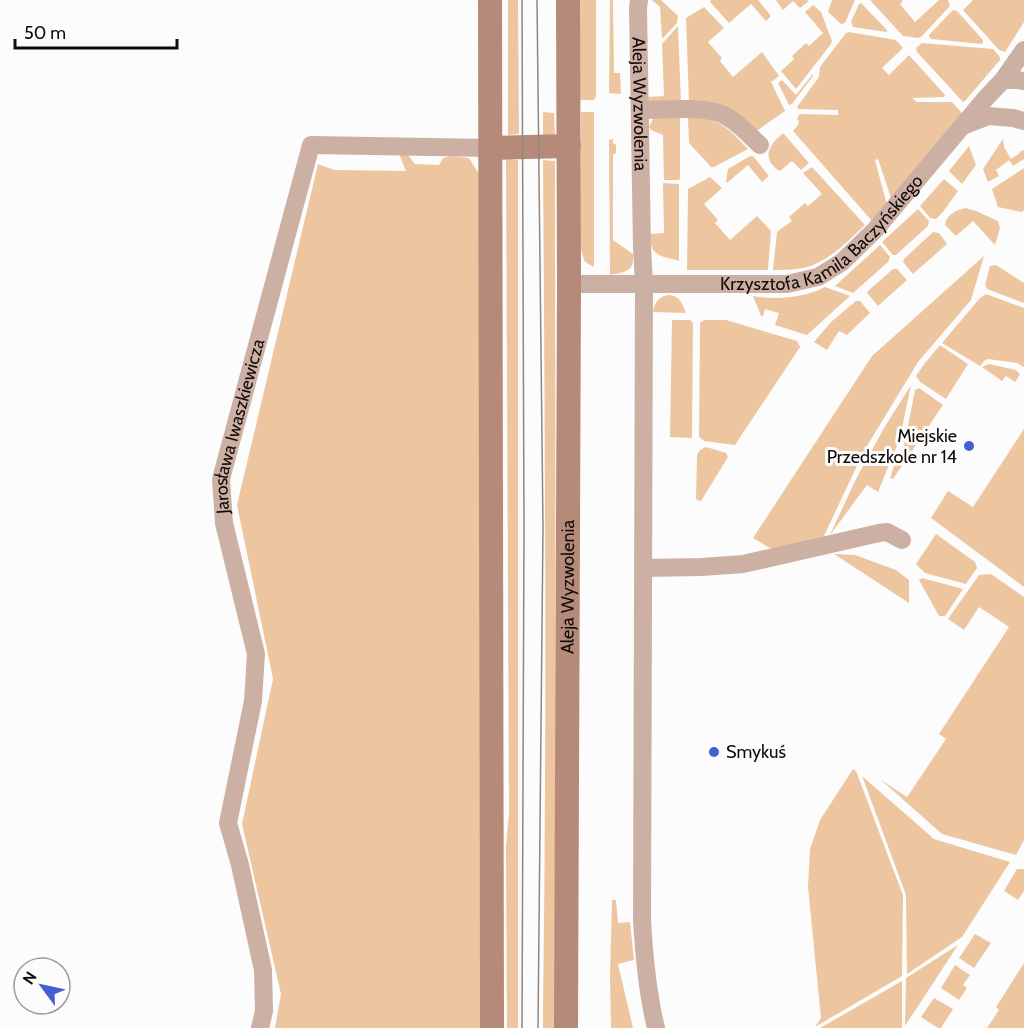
<svg xmlns="http://www.w3.org/2000/svg" width="1024" height="1028" viewBox="0 0 1024 1028" font-family="Cabin,sans-serif">
  <style>
    .green { fill: #edc6a0 }
    .lines { fill: none; stroke-linecap: round; stroke-linejoin: round }
    .minor { stroke: #cdb0a4; stroke-width: 18 }
    .secondary { stroke: #b58a79; stroke-width: 24 }
    .tram { stroke: #8b8786; stroke-width: 1.5 }
    .poi-dot { fill: #455fd3; stroke: #fcfcfc; stroke-width: 2 }
    .labels { text-anchor: middle; stroke-width: 6; stroke-linejoin: round; paint-order: stroke }
    .street-label { font-size: 18px; fill: #130a09; stroke: #fcfcfc }
    .poi-label { font-size: 18px; fill: #130a09; stroke: #fcfcfc; text-anchor: end }
  </style>
  <rect width="100%" height="100%" fill="#fcfcfc"/>
  <path class="green" d="M508,0H518L519,134L508,135Z
    M580,0H596V96L594,100H581L580,98Z
    M610,0H613L614,73H620L621,94L609,93Z
    M652,0H661L678,16L677,23L663,38H662L660,7Z
    M711,0H758L771,16L766,21L751,4L729,23L710,2Z
    M776,0H806L809,1L800,8L793,1L783,10Z
    M832,0H855L845,23L841,24L828,12Z
    M870,0H901L903,1L900,4L915,22L939,0H948L950,6L921,37L918,38L903,36Z
    M973,0H1024V22L1005,52L999,50L963,10Z
    M861,3L887,30V32L853,27L851,22L859,4Z
    M813,5L821,12L832,41L831,44L796,89L781,71L794,59L792,56L806,43L809,46L823,33L805,12Z
    M704,7L724,28L708,42L722,58L720,61L733,77L762,52L779,76L771,82L785,111L755,132L689,103L686,18Z
    M953,10L957,11L983,40V42L982,44L931,39L929,37V35Z
    M677,27H678L681,103L648,102V97L664,96L662,44Z
    M849,32L896,40L903,48L882,68L889,75L909,55L945,95L944,97L912,98L917,102H952L961,112L962,118L891,198L878,159L875,160L887,205L872,221L793,131L798,125L799,121L797,120L798,116L801,114L838,115V110L798,109L797,107L819,77L820,67L846,33Z
    M922,43L993,49L1000,57V60L965,101L963,102L917,52L916,48Z
    M813,74V76L792,104L789,105L778,83L782,80L796,95Z
    M543,112L554,113L555,134L552,136H543Z
    M581,112H594V267L585,262L580,247Z
    M654,117H680V178L679,180H664L663,135L651,130L649,127Z
    M688,117C720,118 727,127 748,149L714,167H711L689,143Z
    M782,134H784L809,163L801,170L792,161L780,171C762,160 767,147 782,134Z
    M613,139V143L616,145V153L613,155V240L633,254C635,272 624,272 610,275L609,140Z
    M1003,139L1004,147L1011,159L1020,153L1019,152L1024,150V159L1013,166L1009,160L996,170L999,176L988,182L983,169Z
    M969,146L976,165L962,184L949,171Z
    M399,154L408,155L415,164L439,165L443,158L451,156L469,158L479,174L480,1028H275L281,994L242,824L273,679L237,505L318,164L334,170L406,171Z
    M750,156H753L769,176L762,182L748,165L727,183L726,181L728,169Z
    M506,159L518,160V1028H507L506,847L509,813Z
    M543,160L555,161L556,1028H543V1010C547,727 545,444 543,160Z
    M812,167L865,225C848,241 829,261 807,267C796,270 784,270 773,270L777,233L778,231L792,221L789,217L805,203L808,206L822,194L803,173Z
    M1024,168V210L1022,212L998,207L992,189Z
    M710,177L722,188L704,204L718,220L715,223L730,240L757,216L771,231L768,270H687L688,192V189Z
    M944,179L958,191L943,212L936,219L930,218L920,206Z
    M663,183L679,184V261C662,256 648,256 651,234L664,233Z
    M966,208L976,211L998,221L1000,228L995,245L973,221L956,236L945,225C946,215 956,210 966,208Z
    M918,209L929,221L928,226L896,255H893L882,242Z
    M933,232L939,233L947,244L913,274L903,262L904,259Z
    M880,245L890,257L888,262L853,293L835,286Z
    M984,256L971,300L918,362L864,451L823,538L773,550L753,538L872,356Z
    M996,265L1024,283V303L987,289L985,285L990,266Z
    M893,269H897L907,280L878,306L868,294L867,292Z
    M825,287L850,296L807,335L775,325L779,313L765,309L763,316H761L753,296C776,300 804,298 825,287Z
    M986,294L1024,308V367L1017,363L988,359L984,361L980,366L942,343L980,298Z
    M669,295C680,296 682,303 686,313L653,312C654,303 659,296 669,295Z
    M856,301H860L870,313L847,335L839,331L827,350L814,342L831,322Z
    M672,320H690L693,323L692,438L670,437Z
    M704,320H726L797,341L800,347L735,445L704,441L699,437L700,323Z
    M940,345L968,364L946,399L920,382L916,376L925,363Z
    M989,364L1016,370L1020,374L1015,382L1006,376L1002,381L982,367Z
    M911,385L900,438L878,492L867,485L830,535L855,481L884,428Z
    M919,388L943,405L893,479L890,478L895,463L903,451L915,390Z
    M1024,429V587L931,518L948,491L973,507Z
    M706,447L726,453L728,457L701,501L697,500L696,498L697,455L700,450Z
    M936,534L975,562L977,568L966,584L925,573L916,564Z
    M834,554L855,555L896,570L909,580V603Z
    M991,574L1024,597V840L1016,855L942,834L881,780L907,797L946,739L939,734L1009,627L979,607L964,630L948,619L979,575Z
    M922,578L963,589L945,616H939L919,580Z
    M853,769L856,771L903,895L902,976L815,1027L821,1018L808,887L810,849L820,820Z
    M862,776L934,839L1010,862L962,937L907,974L906,895Z
    M1017,869H1024V891L1018,900L1004,891Z
    M612,900H616L618,923L630,922L634,960L618,964L633,1028H611L610,976Z
    M975,934L991,943L974,968L959,958Z
    M958,945L905,1026L906,978Z
    M1024,963V1028H987L999,1010L996,1007Z
    M955,965L970,975L963,985L967,988L959,1000L941,988Z
    M902,981V1028H820Z
    M934,998L953,1009L941,1028H938L921,1017Z"/>
  <g class="lines">
    <g class="minor">
      <path id="s1" d="M639,0L638,8L642,248L644,284L642,919C644,957 647,991 656,1028"/>
      <path d="M1003,80L1024,50"/>
      <path d="M640,110C664,110 696,106 719,113C735,119 748,134 760,145"/>
      <path d="M965,125L988,116L1013,118L1024,121"/>
      <path id="s2" d="M569,284H787L818,277L842,262L875,230L985,99L1003,80H1018L1024,81"/>
      <path d="M643,568L702,567L743,564L879,533L887,532L902,540"/>
      <path id="s3" d="M260,1028L264,1011L263,970L240,865L228,823L253,701L256,654L224,523L221,479L311,145L491,148"/>
    </g>
    <g class="secondary">
      <path d="M490,0L492,1028"/>
      <path d="M491,148L569,146"/>
      <path id="s4" d="M566,1028L569,284L568,0"/>
    </g>
    <path class="tram" d="M522,0L524,529L522,1028
      M537,0L543,527L538,1028"/>
  </g>
  <g class="poi-dot">
    <circle cx="969" cy="446" r="6"/>
    <circle cx="714" cy="752" r="6"/>
  </g>
  <g class="labels">
    <g class="street-label">
      <text dy="6" stroke="none"><textPath href="#s1" startOffset="104">Aleja Wyzwolenia</textPath></text>
      <text dy="6" stroke="none"><textPath href="#s2" startOffset="272">Krzysztofa Kamila Baczyńskiego</textPath></text>
      <text dy="6" stroke="none"><textPath href="#s3" startOffset="615">Jarosława Iwaszkiewicza</textPath></text>
      <text dy="6" stroke="none"><textPath href="#s4" startOffset="441">Aleja Wyzwolenia</textPath></text>
    </g>
    <g class="poi-label">
      <text x="957" y="442">Miejskie<tspan x="957" dy="21">Przedszkole nr 14</tspan></text>
      <text x="726" y="758" text-anchor="start">Smykuś</text>
    </g>
  </g>
  <g transform="translate(42 986) rotate(303)"><circle r="28" fill="#fcfcfc" stroke="#9f9b9b" stroke-width="1.5"/>
  <path d="M0-4.5L10 22L0 15L-10 22Z" fill="#455fd3"/>
  <text y="-9" font-size="16" font-weight="bold" text-anchor="middle" fill="#130a09">N</text>
  </g>
  <path d="M15 39v9h162v-9" fill="none" stroke="#130a09" stroke-width="3"/>
  <text x="24" y="39" font-size="18" fill="#130a09" stroke="#fcfcfc" stroke-width="4.5" paint-order="stroke">50 m</text>
</svg>
